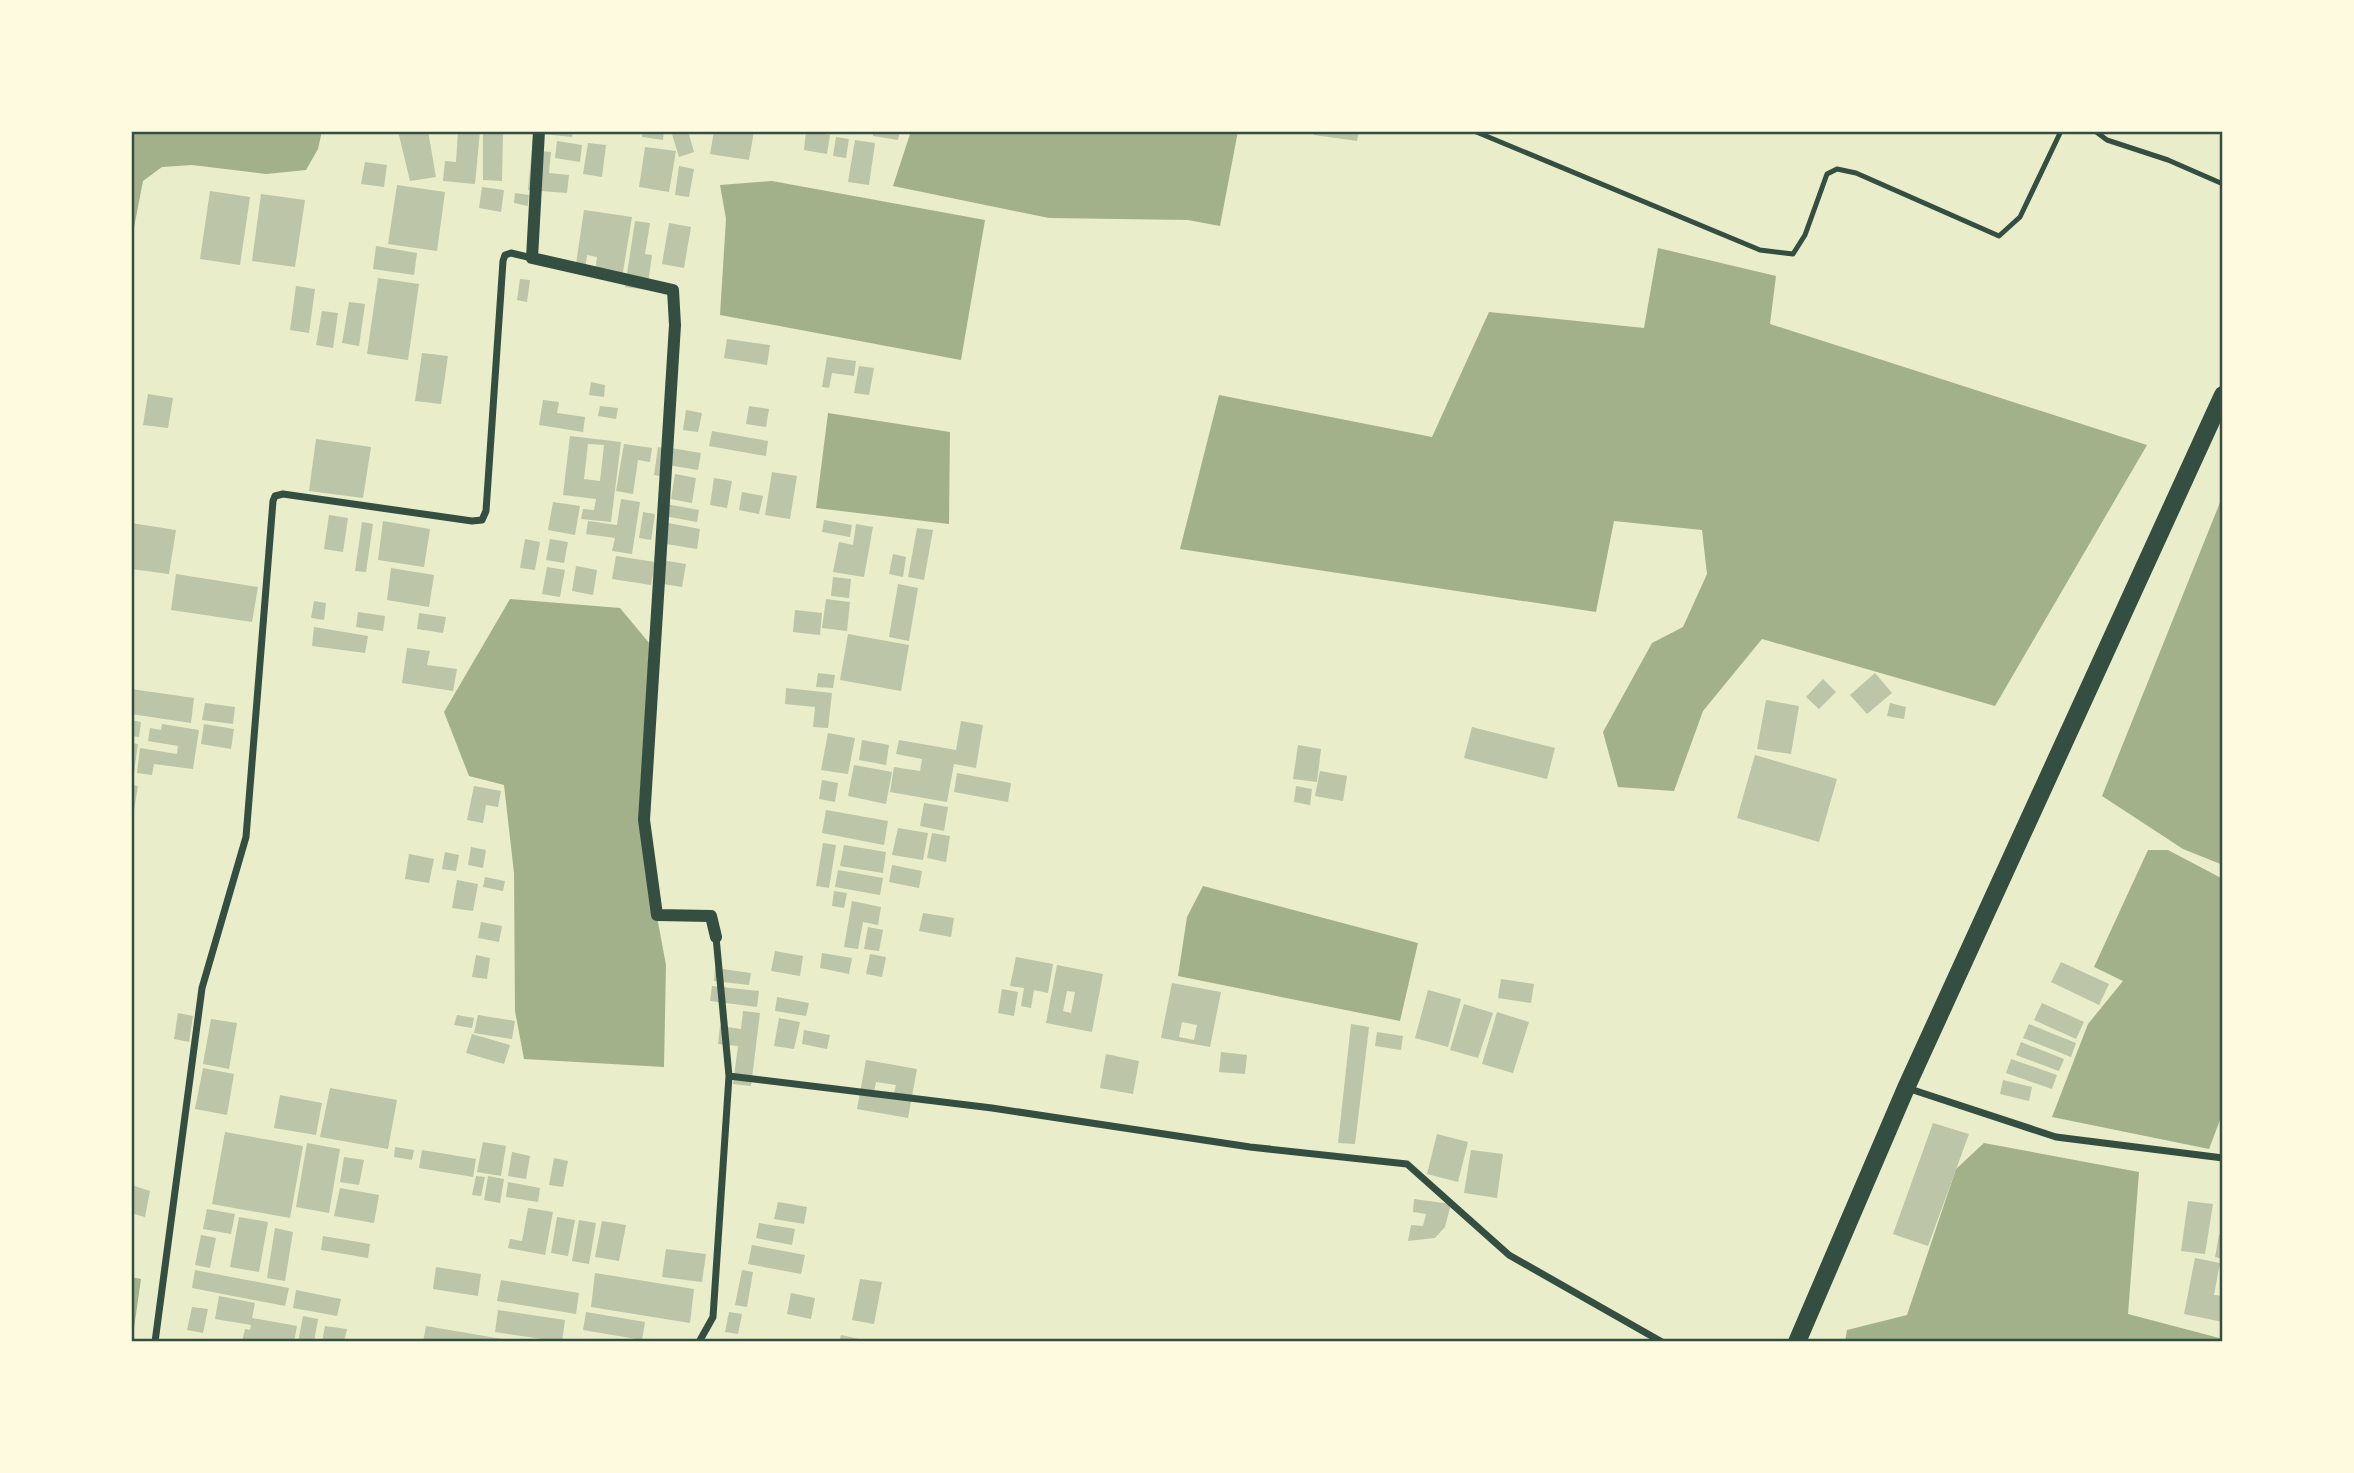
<svg xmlns="http://www.w3.org/2000/svg" width="2354" height="1473" viewBox="0 0 2354 1473" font-family="'DejaVu Sans',sans-serif">
  <style>
    .water { fill: #a3b18a }
    .building { fill: #bcc5a7; fill-rule: evenodd }
    .lines { fill: none; stroke-linecap: round; stroke-linejoin: round }
    .service { stroke: #344e41; stroke-width: 5 }
    .minor { stroke: #344e41; stroke-width: 7 }
    .tertiary { stroke: #344e41; stroke-width: 12 }
    .primary { stroke: #344e41; stroke-width: 18 }
    .neatline { fill: none; stroke: #344e41; stroke-width: 2.5 }
  </style>
  <rect width="100%" height="100%" fill="#e9edc9"/>
  <path class="water" d="M131,131H322L318,149L306,170L266,174L192,165L162,167L143,181L131,243Z
    M911,131H1238L1220,226L1188,220L1049,218L893,186Z
    M772,181L985,220L961,360L720,315L726,219L720,185Z
    M1658,248L1776,276L1770,324L2147,445L1995,706L1762,639L1703,711L1674,791L1618,787L1603,732L1652,643L1683,627L1707,574L1702,530L1614,521L1596,612L1180,549L1219,395L1432,437L1489,312L1644,328Z
    M828,413L950,432L949,524L816,508Z
    M2223,495V865L2183,849L2102,796Z
    M510,599L620,608L660,656L643,841L666,965L664,1067L524,1059L515,1011L514,873L504,785L469,776L444,712Z
    M2148,850H2168L2223,879V1112L2209,1149L2052,1117L2088,1024L2123,981L2094,967Z
    M1203,886L1418,943L1400,1021L1178,976L1187,917Z
    M1984,1143L2139,1172L2128,1314L2223,1339V1342H1845L1847,1330L1907,1315L1956,1169Z
    M131,1277L141,1279L132,1342H131Z"/>
  <path class="building" d="M398,131H428L436,177L410,181Z
    M458,131H480L475,184L443,181L445,161L456,162Z
    M483,131H503L502,181L483,180Z
    M532,131H573L572,137L532,133Z
    M643,131H664L663,140L642,137Z
    M671,131H688L694,152L679,157Z
    M714,131H754L749,160L710,154Z
    M806,131L830,135L827,154L804,150Z
    M873,131H900L898,140L873,136Z
    M1314,131H1359L1357,141L1314,135Z
    M836,137L849,139L846,158L833,156Z
    M533,138L541,151L551,152L549,173L569,175L567,193L528,190Z
    M855,140L875,143L869,185L848,182Z
    M557,141L582,145L580,162L555,158Z
    M588,143L606,145L602,177L583,174Z
    M645,147L676,151L669,192L639,187Z
    M365,162L387,165L384,187L361,184Z
    M679,166L694,169L689,197L675,195Z
    M397,185L445,192L437,251L388,244Z
    M482,187L504,190L501,212L479,208Z
    M210,191L250,197L240,265L200,259Z
    M515,193L529,195L528,206L514,203Z
    M261,194L305,200L295,267L252,261Z
    M584,210L632,217L622,278L575,271ZM587,255L597,257L595,271L585,269Z
    M635,221L650,223L645,254L652,255L647,290L625,287Z
    M669,223L691,227L684,268L662,264Z
    M376,246L417,253L414,275L373,269Z
    M378,278L419,284L408,360L367,354Z
    M520,279L530,280L527,302L517,300Z
    M296,286L315,289L309,333L290,330Z
    M349,302L365,304L359,346L342,343Z
    M322,311L338,313L333,348L316,345Z
    M727,339L770,345L767,365L724,358Z
    M422,353L448,356L441,404L415,401Z
    M827,357L856,361L854,376L832,373L829,388L822,387Z
    M859,366L874,368L869,395L854,393Z
    M591,382L605,385L604,397L589,395Z
    M148,394L173,398L168,428L143,425Z
    M543,400L559,402L557,413L585,417L583,432L539,425Z
    M600,406L618,408L616,419L598,416Z
    M749,406L769,409L766,427L746,424Z
    M686,410L702,413L698,432L683,430Z
    M712,431L768,441L766,456L709,446Z
    M570,436L621,442L611,522L581,519L583,509L594,510L596,499L563,495ZM588,444L604,445L600,481L584,479Z
    M316,439L371,447L363,498L309,491Z
    M624,444L652,448L650,462L638,460L633,494L616,491Z
    M658,447L668,449L664,477L654,475Z
    M671,448L701,453L698,470L668,465Z
    M772,472L797,476L790,519L765,515Z
    M675,474L696,478L692,503L671,499Z
    M714,478L732,481L727,508L710,505Z
    M742,492L763,496L759,514L739,510Z
    M621,499L640,502L632,554L612,551L615,538L586,534L588,521L617,525Z
    M553,502L580,506L575,535L548,530Z
    M666,504L699,510L697,522L664,516Z
    M643,512L655,514L651,540L639,538Z
    M329,515L348,518L343,552L324,549Z
    M824,520L852,525L850,537L822,532Z
    M383,521L430,529L424,567L378,560Z
    M362,522L373,524L366,572L355,571Z
    M663,522L700,529L697,549L660,543Z
    M131,523L176,530L169,574L131,569Z
    M856,524L873,527L864,577L833,572L839,542L853,545Z
    M917,528L933,530L924,580L908,577Z
    M525,539L540,542L535,570L520,568Z
    M550,539L568,542L564,563L546,560Z
    M893,554L906,557L903,577L889,574Z
    M616,556L655,562L651,585L612,579Z
    M661,560L686,564L682,587L657,583Z
    M576,566L597,570L593,595L572,591Z
    M547,567L565,570L560,597L542,594Z
    M391,568L434,575L429,607L387,600Z
    M176,574L258,587L252,622L171,610Z
    M833,577L851,579L849,598L831,596Z
    M898,584L918,588L909,641L889,637Z
    M826,599L850,602L847,631L822,628Z
    M314,601L326,603L324,620L311,618Z
    M795,610L822,613L820,635L793,632Z
    M358,612L385,616L383,631L356,627Z
    M419,613L446,617L443,633L417,629Z
    M314,627L368,636L365,653L312,646Z
    M848,634L909,645L901,691L840,680Z
    M407,648L430,651L427,665L457,669L453,691L402,683Z
    M818,673L835,675L833,688L816,687Z
    M1875,673L1892,693L1867,714L1850,695Z
    M1823,679L1836,692L1819,709L1806,697Z
    M786,688L832,693L828,728L813,727L815,707L785,704Z
    M131,689L194,698L191,723L131,714Z
    M1766,700L1799,706L1791,754L1757,749Z
    M205,703L235,707L233,724L202,720Z
    M1890,703L1906,707L1904,719L1887,716Z
    M131,720L141,722L139,737L131,736Z
    M961,721L983,725L976,768L954,764L947,802L890,792L894,767L920,771L922,759L896,754L899,740L956,750Z
    M162,724L199,730L193,769L154,764L152,775L137,773L140,748L177,754L178,746L148,741L150,728L161,730Z
    M204,724L234,729L231,749L201,744Z
    M1472,727L1555,748L1547,779L1464,758Z
    M828,733L855,738L848,774L821,770Z
    M862,740L889,745L886,765L859,760Z
    M131,743L138,744L133,780H131Z
    M1298,745L1321,749L1317,782L1293,779Z
    M1755,755L1837,779L1819,842L1737,818Z
    M854,765L892,772L886,804L848,796Z
    M1320,771L1347,776L1343,801L1315,796Z
    M957,773L1011,783L1008,802L954,792Z
    M822,780L838,783L835,802L819,799Z
    M131,785L138,786L134,810H131Z
    M474,786L501,791L498,807L486,805L483,823L467,820Z
    M1296,786L1312,789L1310,805L1294,802Z
    M924,803L948,807L944,831L920,826Z
    M826,810L888,821L884,845L822,833Z
    M898,828L928,833L923,860L892,855Z
    M932,833L950,836L946,862L927,858Z
    M823,843L836,845L829,888L816,886Z
    M844,845L886,852L883,873L840,866Z
    M471,847L486,850L483,868L468,865Z
    M445,852L459,855L456,871L442,869Z
    M409,854L434,859L429,883L405,879Z
    M892,865L922,871L919,888L889,882Z
    M838,870L883,878L880,895L835,887Z
    M485,877L505,881L503,891L483,887Z
    M457,880L478,884L473,911L452,908Z
    M834,891L847,893L844,908L832,906Z
    M852,901L881,907L878,925L863,922L858,949L844,947Z
    M923,913L954,918L951,937L919,931Z
    M481,922L502,926L499,942L478,938Z
    M868,927L883,930L879,951L864,949Z
    M775,951L803,956L800,976L771,971Z
    M822,953L852,958L849,974L820,968Z
    M870,954L886,957L882,977L866,974Z
    M476,955L490,958L487,979L472,977Z
    M1016,957L1053,964L1048,993L1034,990L1031,1008L1021,1006L1024,988L1010,986Z
    M2061,962L2109,984L2099,1005L2051,982Z
    M1057,965L1103,974L1092,1032L1046,1023ZM1067,991L1075,992L1071,1013L1063,1011Z
    M715,968L751,973L749,985L714,981Z
    M1501,979L1534,984L1531,1003L1498,998Z
    M1172,983L1221,992L1210,1047L1161,1038ZM1182,1022L1197,1025L1194,1040L1179,1037Z
    M712,986L759,991L757,1007L710,1001Z
    M1002,989L1018,992L1014,1016L998,1013Z
    M1428,990L1461,999L1448,1047L1415,1038Z
    M777,997L809,1003L806,1016L775,1011Z
    M2042,1003L2084,1022L2076,1039L2034,1020Z
    M1464,1004L1493,1013L1478,1058L1450,1050Z
    M743,1011L760,1013L751,1086L733,1084L738,1046L718,1044L720,1026L741,1029Z
    M1497,1012L1529,1022L1513,1073L1482,1064Z
    M178,1013L193,1016L189,1042L174,1039Z
    M457,1015L474,1018L472,1028L454,1025Z
    M478,1015L515,1021L512,1039L474,1033Z
    M779,1018L800,1022L794,1049L774,1046Z
    M211,1019L237,1023L229,1069L203,1064Z
    M1351,1024L1369,1027L1355,1144L1338,1143Z
    M2029,1024L2076,1043L2071,1057L2023,1038Z
    M804,1030L830,1035L827,1049L802,1044Z
    M1377,1032L1403,1036L1401,1050L1375,1046Z
    M472,1034L510,1045L504,1064L466,1053Z
    M2021,1042L2064,1059L2059,1071L2016,1055Z
    M1221,1052L1247,1055L1245,1074L1219,1072Z
    M1106,1054L1139,1061L1133,1094L1100,1088Z
    M2011,1059L2057,1075L2052,1089L2006,1073Z
    M866,1060L917,1069L908,1118L857,1109ZM876,1082L896,1085L893,1097L874,1093Z
    M203,1068L234,1074L227,1115L195,1109Z
    M2003,1080L2032,1087L2029,1101L2000,1094Z
    M330,1088L397,1100L388,1149L320,1137Z
    M280,1095L322,1103L316,1135L274,1128Z
    M1933,1123L1969,1134L1928,1246L1893,1234Z
    M225,1132L303,1146L290,1218L212,1204Z
    M1437,1134L1468,1142L1458,1182L1427,1174Z
    M483,1142L506,1146L501,1176L477,1172Z
    M307,1143L340,1149L329,1213L296,1207Z
    M395,1147L414,1150L412,1160L394,1157Z
    M422,1150L476,1159L473,1177L419,1168Z
    M1471,1150L1503,1154L1497,1198L1464,1193Z
    M512,1152L530,1156L526,1179L508,1176Z
    M344,1157L364,1160L359,1185L340,1182Z
    M554,1158L568,1161L563,1187L549,1185Z
    M476,1176L485,1177L481,1196L472,1195Z
    M488,1176L504,1179L500,1203L484,1200Z
    M508,1182L540,1188L538,1202L506,1197Z
    M131,1185L150,1191L145,1217L131,1213Z
    M340,1188L379,1195L374,1223L334,1216Z
    M1414,1199L1451,1204L1445,1227L1435,1238L1408,1241L1411,1225L1423,1226L1426,1214L1413,1212Z
    M2188,1201L2213,1204L2205,1254L2181,1251Z
    M778,1202L807,1207L804,1224L774,1219Z
    M528,1208L553,1212L545,1255L508,1248L510,1239L522,1241Z
    M207,1209L235,1214L231,1234L203,1229Z
    M239,1217L268,1222L259,1272L230,1267Z
    M557,1217L575,1220L568,1256L551,1253Z
    M579,1220L596,1223L589,1264L572,1261Z
    M602,1221L626,1225L619,1261L595,1257Z
    M759,1223L795,1229L792,1245L756,1238Z
    M275,1228L293,1232L285,1281L267,1278Z
    M201,1235L216,1238L210,1268L195,1265Z
    M2219,1235H2223V1259L2215,1257Z
    M323,1236L370,1244L368,1258L321,1250Z
    M752,1245L805,1255L801,1274L748,1264Z
    M666,1249L706,1254L702,1282L662,1277Z
    M2195,1258L2220,1263L2214,1295L2223,1296V1322L2184,1314Z
    M436,1267L481,1274L478,1296L433,1289Z
    M195,1270L289,1288L285,1306L192,1288Z
    M742,1270L753,1272L747,1307L735,1305Z
    M595,1273L694,1289L690,1323L591,1307Z
    M860,1279L882,1282L874,1324L852,1320Z
    M501,1280L579,1293L576,1314L497,1301Z
    M296,1290L341,1299L337,1316L293,1308Z
    M791,1293L815,1298L811,1319L787,1314Z
    M219,1296L255,1303L252,1318L297,1326L294,1342H242L245,1329L250,1330L251,1325L215,1319Z
    M192,1307L208,1309L203,1333L187,1330Z
    M498,1310L565,1320L562,1342L495,1332Z
    M586,1312L645,1322L642,1340L583,1330Z
    M729,1312L742,1314L738,1334L725,1332Z
    M303,1316L318,1319L314,1342H298Z
    M325,1326L347,1329L344,1342H322Z
    M426,1326L502,1339V1342H423Z
    M841,1335L868,1341V1342H839Z"/>
  <g class="lines">
    <path class="service" d="M1474,131L1760,250L1793,254L1805,235L1827,174L1837,169L1856,173L1999,236L2020,217L2061,131
      M2095,131L2107,140L2168,160L2223,184"/>
    <path class="minor" d="M729,1076L992,1108L1250,1147L1407,1164L1509,1255L1662,1342
      M1907,1088L2056,1137L2223,1158
      M155,1342L202,988L246,837L273,501L275,496L283,494L472,521L482,520L486,511L503,261L505,255L511,253L532,258
      M699,1342L713,1317L729,1076L716,937"/>
    <path class="tertiary" d="M539,131L532,258L673,290L675,325L644,820L657,915L711,916L716,937"/>
    <path class="primary" d="M1797,1342L1906,1088L2223,395"/>
  </g>
  <rect width="2354" height="1473" fill="none" stroke="#fefae0" stroke-width="266"/>
  <rect x="133" y="133" width="2088" height="1207" class="neatline"/>
</svg>
